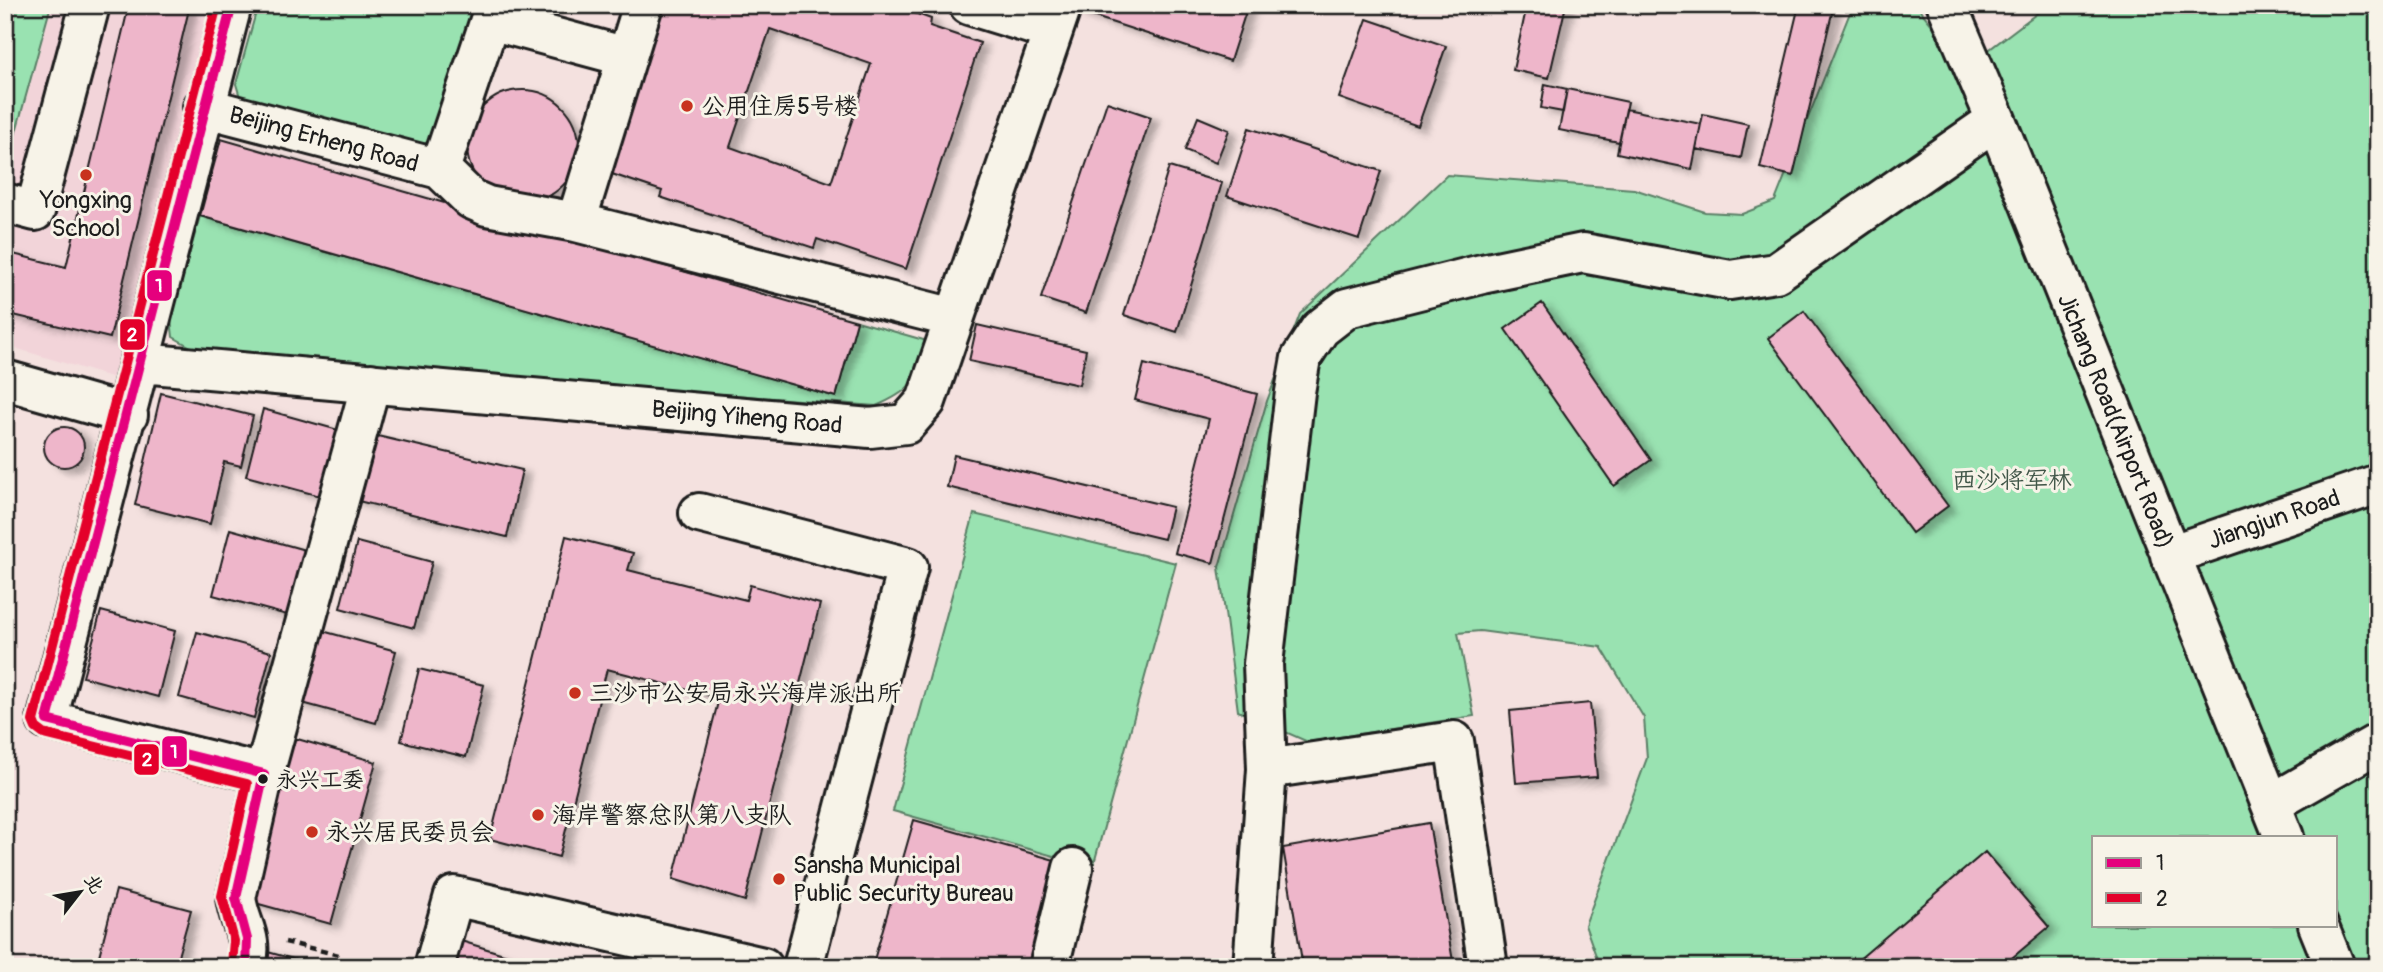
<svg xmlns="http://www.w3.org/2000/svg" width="2383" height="972" viewBox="0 0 2383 972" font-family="Pangolin,'LXGW WenKai TC',sans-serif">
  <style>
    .built { fill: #f2d4d9 }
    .green { fill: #99e2b1; stroke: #5a7f66; stroke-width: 2; fill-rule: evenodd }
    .building { fill: #eeb6ca; stroke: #1c1c1c; stroke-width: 2; fill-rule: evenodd; filter: url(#shadow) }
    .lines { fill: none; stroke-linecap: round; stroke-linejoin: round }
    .minor-casing { stroke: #1c1c1c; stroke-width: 44 }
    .path { stroke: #1c1c1c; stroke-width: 4.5; stroke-dasharray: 7 5; stroke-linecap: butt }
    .minor { stroke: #f7f3e8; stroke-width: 38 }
    .bus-1-casing { stroke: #f7f3e8; stroke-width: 16 }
    .bus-2-casing { stroke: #f7f3e8; stroke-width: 16 }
    .bus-1 { stroke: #e5007d; stroke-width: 10 }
    .bus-2 { stroke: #e4002b; stroke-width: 10 }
    .poi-dot { fill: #c8321e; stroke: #f7f3e8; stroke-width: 2.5 }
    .bus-dot { fill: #1c1c1c; stroke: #f7f3e8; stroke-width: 2.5 }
    .labels { text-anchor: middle; stroke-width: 6; stroke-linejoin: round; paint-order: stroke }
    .bus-label { font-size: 22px; fill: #1c1c1c; stroke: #f7f3e8; text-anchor: start }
    .poi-label { font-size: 24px; fill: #1c1c1c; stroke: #f7f3e8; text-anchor: start }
    .street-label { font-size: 24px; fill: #1c1c1c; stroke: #f7f3e8 }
    .park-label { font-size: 24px; fill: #425749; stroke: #f7f3e8 }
    .line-badge { stroke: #f7f3e8; stroke-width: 2.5 }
    .badge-label { font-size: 19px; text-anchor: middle; font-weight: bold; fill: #fff }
  </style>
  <defs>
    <filter id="shadow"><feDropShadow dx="8" dy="4.5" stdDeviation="3.5" flood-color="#0004"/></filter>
  </defs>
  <rect width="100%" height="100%" fill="#f4e1df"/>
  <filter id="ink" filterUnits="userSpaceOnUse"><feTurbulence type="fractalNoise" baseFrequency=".0143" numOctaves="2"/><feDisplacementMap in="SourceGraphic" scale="14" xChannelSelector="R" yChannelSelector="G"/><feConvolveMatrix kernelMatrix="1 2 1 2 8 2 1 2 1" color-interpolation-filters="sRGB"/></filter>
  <g filter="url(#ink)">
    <path class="built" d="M5,5H212L114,378L5,345Z"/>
    <path class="green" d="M5,5H51L14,139L5,136Z
      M258,5H483L430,140L421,146L240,97L236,84Z
      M1853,5H1916L1966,67L2048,5H2378V967H1600L1585,925L1647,758L1644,718L1601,647L1480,631L1458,633L1474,716L1308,742L1238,711L1219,567L1267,401L1300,314L1447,175L1634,189L1705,212L1742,214L1775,201ZM2094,837H2336V925H2094Z
      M200,216L836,397L857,321L927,341C914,381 916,389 876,406L229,356L191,347L173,337L171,319Z
      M974,514L1176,563L1093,867L893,811Z"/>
    <path class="building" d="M129,5H190L110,338L5,313V252L66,267Z
      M663,5H892L931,19L930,26L980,43L906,269L817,239L814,248L660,197L662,191L609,173ZM770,29L871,64L831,183L730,147Z
      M1079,5H1248L1230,61L1077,11Z
      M1527,5H1566L1549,78L1513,70Z
      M1799,5H1834L1793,176L1760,168Z
      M1367,19L1446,46L1418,126L1339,98Z
      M1545,84L1567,89L1563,112L1541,108Z
      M1567,89L1628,102L1619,142L1559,130Z
      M467 146a56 56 0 1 1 112 0a56 56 0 1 1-112 0Z
      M1107,102L1151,117L1086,313L1041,298Z
      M1626,109L1701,124L1692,169L1617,153Z
      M1703,114L1748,124L1741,158L1696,149Z
      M1198,117L1229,130L1216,163L1185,150Z
      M1249,128L1381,171L1359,239L1227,196Z
      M221,139L857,321L836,397L200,216Z
      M1169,167L1222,183L1177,332L1124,315Z
      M1542,303L1651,460L1614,486L1505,329Z
      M1804,311L1948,506L1912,533L1768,338Z
      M977,325L1086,350L1079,385L969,361Z
      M1144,364L1257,394L1213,563L1175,553L1209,419L1135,400Z
      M161,393L253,416L241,466L224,462L210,524L135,505Z
      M263,409L338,430L320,496L246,476Z
      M44 447a20 20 0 1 1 40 0a20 20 0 1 1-40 0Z
      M369,434L522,470L507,537L354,500Z
      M954,455L1172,507L1164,539L947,487Z
      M230,529L305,550L287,615L213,595Z
      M566,536L633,553L628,570L746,600L750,585L820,604L745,901L673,879L719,698L607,669L559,857L490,839Z
      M357,542L432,562L414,628L340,608Z
      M101,611L175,631L158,697L83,677Z
      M315,629L396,651L376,723L295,701Z
      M197,632L271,652L254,718L179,697Z
      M419,669L484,685L466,757L401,741Z
      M1590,703L1597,777L1516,783L1510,711Z
      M294,738L376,762L331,924L248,901Z
      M914,820L1058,861L1028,967H872Z
      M1429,823L1454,967H1303L1283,848Z
      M1985,852L2049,927L2001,967H1850Z
      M116,890L191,910L175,967H137L99,956Z
      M461,941L533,963L532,967H454Z
      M257,949L322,967H252Z"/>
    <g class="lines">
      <g class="minor-casing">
        <path id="minor" d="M232,5L47,720L264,774L236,898C240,926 254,936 246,967
          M969,5L1053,31
          M1947,5L1996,120L2284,837
          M490,20L627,57
          M203,107L440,169L495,5
          M440,169L471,199L487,206L576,222L954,318
          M5,203L35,211L90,5
          M576,222L643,5
          M141,363L870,428L906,424L926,401L1062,5
          M5,380L128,415
          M699,513L908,567L803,967
          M2170,555L2378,484
          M1267,769L1454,741L1488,967
          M264,774L371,383
          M2271,804L2378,743
          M2318,925L2335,967
          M434,967L454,896L763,967
          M1049,967L1073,868
          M1253,967L1267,769L1263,664L1295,392L1301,358L1320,329L1347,308L1482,274L1583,253L1730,280L1776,273L1996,120"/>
      </g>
      <path class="path" d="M285,942L339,955L351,967"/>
      <use href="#minor" class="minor"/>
      <g class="bus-1-casing">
        <path id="bus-1" d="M232,5L47,720L264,774L236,898L247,939L246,967"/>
      </g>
      <g class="bus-2-casing">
        <path id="bus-2" d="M217,5L33,721L36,728L44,734L247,784L222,896L234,941L232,964"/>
      </g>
      <use href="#bus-1" class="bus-1"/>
      <use href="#bus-2" class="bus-2"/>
    </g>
  </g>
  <g class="poi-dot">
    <circle cx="687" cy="106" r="7"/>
    <circle cx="86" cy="175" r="7"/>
    <circle cx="575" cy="693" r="7"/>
    <circle cx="538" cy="815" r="7"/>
    <circle cx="312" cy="832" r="7"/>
    <circle cx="779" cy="879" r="7"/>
  </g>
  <circle class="bus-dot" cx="263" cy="779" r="6"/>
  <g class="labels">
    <g class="bus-label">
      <text x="276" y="787">永兴工委</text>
    </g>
    <g class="poi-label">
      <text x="701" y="114">公用住房5号楼</text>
      <text x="86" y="208" text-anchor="middle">Yongxing<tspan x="86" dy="28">School</tspan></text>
      <text x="589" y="701">三沙市公安局永兴海岸派出所</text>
      <text x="552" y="823">海岸警察总队第八支队</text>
      <text x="326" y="840">永兴居民委员会</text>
      <text x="793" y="873">Sansha Municipal<tspan x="793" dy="28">Public Security Bureau</tspan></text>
    </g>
    <g class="street-label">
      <text transform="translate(324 139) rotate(15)" y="8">Beijing Erheng Road</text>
      <text transform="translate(747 417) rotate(5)" y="8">Beijing Yiheng Road</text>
      <text transform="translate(2116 421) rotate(68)" y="8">Jichang Road(Airport Road)</text>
      <text transform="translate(2274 519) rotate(-19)" y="8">Jiangjun Road</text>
    </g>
    <g class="park-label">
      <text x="2012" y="488">西沙将军林</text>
    </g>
  </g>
  <g class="line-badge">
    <rect x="146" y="269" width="27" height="33" rx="7" fill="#e5007d"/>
    <rect x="119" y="318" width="27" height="33" rx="7" fill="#e4002b"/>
    <rect x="161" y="735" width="27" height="33" rx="7" fill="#e5007d"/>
    <rect x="133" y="743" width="27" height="33" rx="7" fill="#e4002b"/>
  </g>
  <g class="badge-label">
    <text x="159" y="292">1</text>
    <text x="132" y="341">2</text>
    <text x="174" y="758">1</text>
    <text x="147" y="766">2</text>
  </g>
  <rect width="2383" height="972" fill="none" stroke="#f7f3e8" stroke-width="28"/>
  <rect x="14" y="14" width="2355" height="944" fill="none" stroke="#1c1c1c" stroke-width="2.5" filter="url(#ink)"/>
  <rect x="2092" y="836" width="245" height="91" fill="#f7f3e8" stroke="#9f9d96" stroke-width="2"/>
  <rect x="2106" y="858" width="35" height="10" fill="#e5007d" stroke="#9f9d96" stroke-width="2"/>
  <text x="2156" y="870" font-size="21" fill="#1c1c1c">1</text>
  <rect x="2106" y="893" width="35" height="10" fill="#e4002b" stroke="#9f9d96" stroke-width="2"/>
  <text x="2156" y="906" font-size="21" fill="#1c1c1c">2</text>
  <g transform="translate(80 892) rotate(59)" stroke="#f7f3e8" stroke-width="5" paint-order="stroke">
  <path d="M0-5L12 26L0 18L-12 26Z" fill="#1c1c1c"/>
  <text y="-10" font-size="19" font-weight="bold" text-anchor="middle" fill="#1c1c1c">北</text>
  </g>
</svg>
